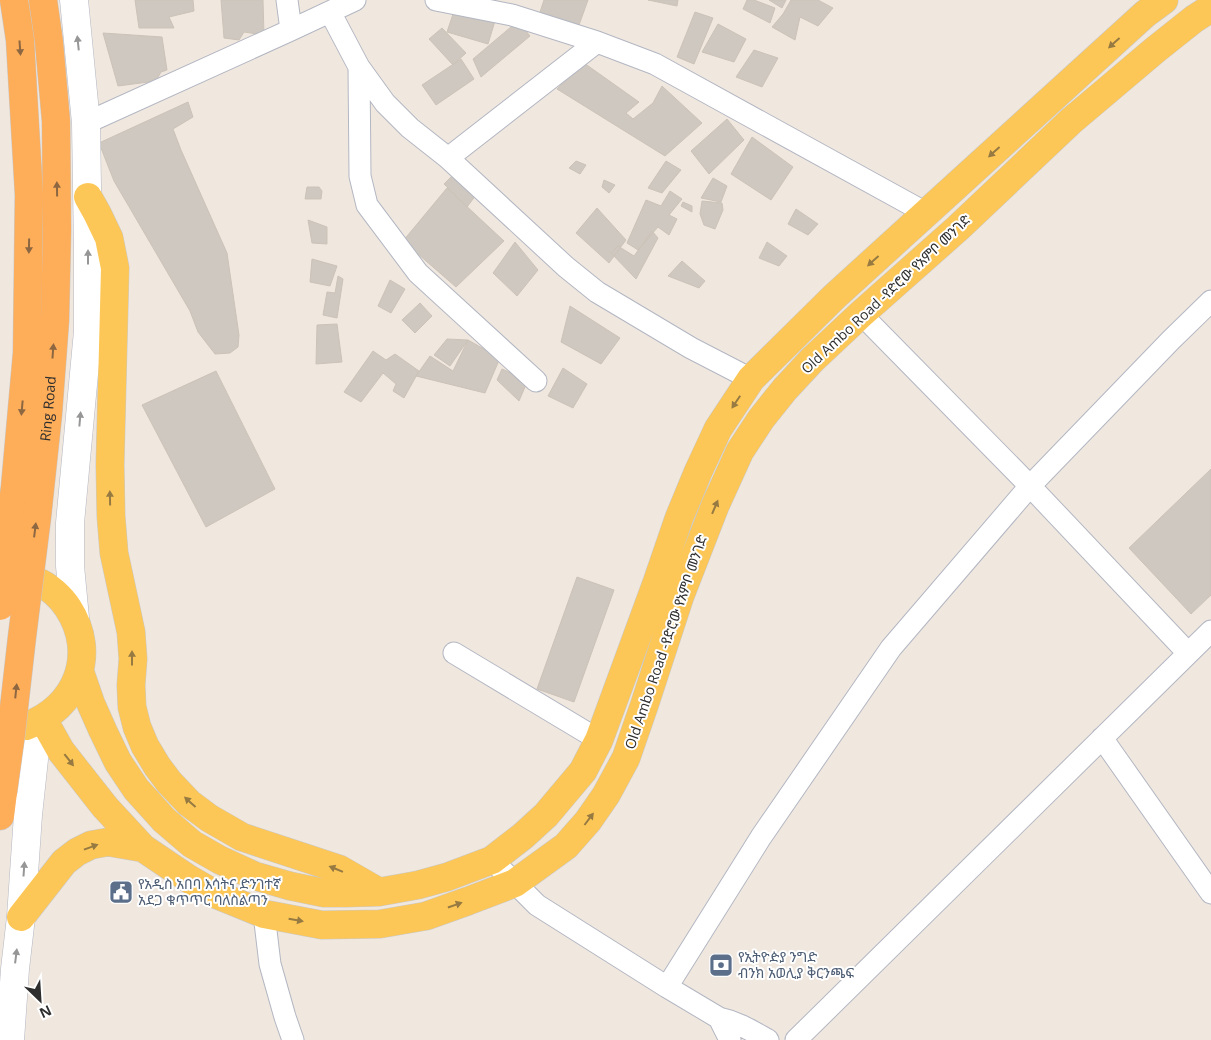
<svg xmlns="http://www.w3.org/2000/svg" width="1211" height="1040" viewBox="0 0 1211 1040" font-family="'Open Sans','Noto Sans Ethiopic',sans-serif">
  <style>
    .building { fill: #cfc8c0; stroke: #ccc3b8 }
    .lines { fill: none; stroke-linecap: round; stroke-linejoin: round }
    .minor-casing { stroke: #b3b7c2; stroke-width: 23 }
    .secondary-casing { stroke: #b3b7c2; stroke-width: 29 }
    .primary-casing { stroke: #c9c9c9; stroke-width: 29 }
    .trunk-casing { stroke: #c9c9c9; stroke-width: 29 }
    .minor { stroke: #fff; stroke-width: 21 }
    .secondary { stroke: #fff; stroke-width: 28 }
    .primary { stroke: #fdc757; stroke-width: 28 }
    .trunk { stroke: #fead59; stroke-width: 28 }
    .trunk-bridge-casing { stroke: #c9c9c9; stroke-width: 29; stroke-linecap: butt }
    .trunk-bridge { stroke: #fead59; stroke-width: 28 }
    .oneway { fill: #969696 }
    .oneway2 { fill: #967a42 }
    .oneway3 { fill: #8c6741 }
    .labels { text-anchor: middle; stroke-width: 4; stroke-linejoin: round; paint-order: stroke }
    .street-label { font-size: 14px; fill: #2e2e2e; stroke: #fff }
    .service-label { font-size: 14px; fill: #4e5e75; stroke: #fff; text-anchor: start }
  </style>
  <rect width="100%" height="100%" fill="#f0e7df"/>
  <path class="building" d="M135,0H193L194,11L169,17L174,28H139Z
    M221,0H263L264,35L244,32L239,40L224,38Z
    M544,0H588L579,25L540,12Z
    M648,0H678L677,6Z
    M747,0H754L775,8L770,23L743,9Z
    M769,0H786L782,8Z
    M791,0H818L833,8L818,26L800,17L795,40L772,27L783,14Z
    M455,8L495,21L488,44L447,32Z
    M695,12L713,18L694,64L677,57Z
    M518,21L530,36L481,77L473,59Z
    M718,24L746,39L734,62L702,52Z
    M442,28L466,53L453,65L429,39Z
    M103,33L162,37L167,70L161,72L156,81L118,86Z
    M754,50L778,58L762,87L736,77Z
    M461,59L474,79L436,105L422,85Z
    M584,63L639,102L626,113L633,119L653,103L662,86L702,123L665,156L557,89Z
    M188,102L193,117L173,129L181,150L227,253L239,335L238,347L230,353L215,354L198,332L190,311L114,181L99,143Z
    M727,119L744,140L709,174L691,151Z
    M752,137L793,167L771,200L731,174Z
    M576,161L586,165L580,174L569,168Z
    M666,161L681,170L662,193L648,188Z
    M453,175L476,195L467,207L444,184Z
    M713,178L727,186L721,202L701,198Z
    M604,180L615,185L609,193L602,187Z
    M307,187H319L322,191L321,199H305Z
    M447,188L504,241L456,287L403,241Z
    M670,191L682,199L669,215L677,219L669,235L658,227L638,250L627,243L646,200L661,206Z
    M702,201L722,203L723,210L715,229L704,225L700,214Z
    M683,202L692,206V212L681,206Z
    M597,208L626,240L609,263L576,233Z
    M796,209L818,224L808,235L788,224Z
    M308,220L327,227V244L312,243Z
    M652,231L658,238L636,279L611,253L618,246L634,256Z
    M515,242L538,270L517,296L493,273Z
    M767,242L787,256L779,266L759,258Z
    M312,259L337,266L330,286L310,282Z
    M682,261L705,281L699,288L668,276Z
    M338,276L343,279L337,318L323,315L327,292L335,293Z
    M390,280L405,289L391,313L378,306Z
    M420,303L432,316L415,333L402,320Z
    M570,306L620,338L601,364L561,342Z
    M337,324L342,362L316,364L317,325Z
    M447,339L468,340L450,366L434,355Z
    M468,340L500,358L485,393L416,376L430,356L453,371Z
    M373,351L386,360L395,354L419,371L404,398L393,391L396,384L383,373L361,402L344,392Z
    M563,368L587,384L573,408L548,396Z
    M502,369L528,380L519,401L497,380Z
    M216,371L275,489L206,527L142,405Z
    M1211,469V595L1191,614L1129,548Z
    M577,577L614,590L574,702L537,689Z"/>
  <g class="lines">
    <g class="minor-casing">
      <path id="minor" d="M287,0L291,30
        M436,0L512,15L597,42L655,64L926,213
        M330,12L359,67L385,103L410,128L448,158L566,267L597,292L691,348L751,379
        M359,67L360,176L367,205L418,273L536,381
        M86,123L291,30L355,0
        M448,158L597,42
        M861,314L1030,486L1188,653
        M454,653L599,740
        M1102,738L1211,893
        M492,860L537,905L667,987L719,1018L730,1040
        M264,914L270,964L285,1017L293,1040
        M667,987L761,837L891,648L1030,486L1171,340L1211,301
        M719,1018C738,1022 752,1031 768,1040
        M796,1040L1211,631"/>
    </g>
    <g class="secondary-casing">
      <path id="secondary" d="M74,0L86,123L88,251V331L70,523V566L75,618
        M10,1040L15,969L21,917L28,815L38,722"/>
    </g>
    <g class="primary-casing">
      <path id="primary" d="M88,197L97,213L109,238L115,268L110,465L111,516L114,553L131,632L133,659L131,685L132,707L137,727L145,746L157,766L169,782L189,803L209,818L242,837L339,869L379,892
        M6,575C17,576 27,577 36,581C49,586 61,597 68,608C98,654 77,708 26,726
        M80,672L91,704L103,731L118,762L136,789L164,820L192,844L220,860L255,876L290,886L324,893H346L379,892L418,885L447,877L492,860L523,836L546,815L583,771L599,740L657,582L679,518L698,472L718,429L751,379L834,297L1145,14L1164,0
        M43,719L61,751L105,807L143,848L189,879L215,894L264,914L322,925L380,924L426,916L468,901L515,883L566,846L588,821L606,795L626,758L644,706L680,596L715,506L740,451L761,419L785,389L812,360L861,314L958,228L1071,121L1155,50L1194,19L1211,8
        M21,917L64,862L77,852L91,845L108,842L143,848"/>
    </g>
    <g class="trunk-casing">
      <path id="trunk" d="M0,816L3,792"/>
    </g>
    <use href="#minor" class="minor"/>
    <use href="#secondary" class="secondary"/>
    <use href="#primary" class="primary"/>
    <use href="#trunk" class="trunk"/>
    <g class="trunk-bridge-casing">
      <g id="trunk-bridge">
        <path d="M0,606L15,487L27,353L29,195L20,40L14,0"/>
        <path id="s1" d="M3,792L11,734L22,637L37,517L48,414L55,321L57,230L56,121L49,42L43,0"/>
      </g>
    </g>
    <use href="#trunk-bridge" class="trunk-bridge"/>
  </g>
  <defs><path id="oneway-solid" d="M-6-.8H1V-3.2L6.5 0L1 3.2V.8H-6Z" transform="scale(1.25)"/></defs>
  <g class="oneway">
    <use href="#oneway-solid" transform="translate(78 43) rotate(-96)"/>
    <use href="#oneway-solid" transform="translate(88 257) rotate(-90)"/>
    <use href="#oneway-solid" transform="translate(80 419) rotate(-85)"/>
    <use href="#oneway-solid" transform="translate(24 869) rotate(-86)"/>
    <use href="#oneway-solid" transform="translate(16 956) rotate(-83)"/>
  </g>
  <g class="oneway2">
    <use href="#oneway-solid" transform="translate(1114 43) rotate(138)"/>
    <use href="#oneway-solid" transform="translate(994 152) rotate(138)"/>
    <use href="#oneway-solid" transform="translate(873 261) rotate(138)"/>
    <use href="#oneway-solid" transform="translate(736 402) rotate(124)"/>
    <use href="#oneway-solid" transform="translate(110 498) rotate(-91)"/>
    <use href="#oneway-solid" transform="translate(715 507) rotate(-67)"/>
    <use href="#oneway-solid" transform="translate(132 658) rotate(-90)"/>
    <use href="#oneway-solid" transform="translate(69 760) rotate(52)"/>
    <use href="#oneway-solid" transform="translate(190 802) rotate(-138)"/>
    <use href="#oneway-solid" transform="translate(589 819) rotate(-53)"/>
    <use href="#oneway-solid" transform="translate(91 847) rotate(-20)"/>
    <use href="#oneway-solid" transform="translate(336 869) rotate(-158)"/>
    <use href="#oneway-solid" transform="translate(455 905) rotate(-19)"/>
    <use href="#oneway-solid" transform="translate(296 920) rotate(10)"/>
  </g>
  <g class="oneway3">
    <use href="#oneway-solid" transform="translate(20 48) rotate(86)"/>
    <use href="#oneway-solid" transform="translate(57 189) rotate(-91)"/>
    <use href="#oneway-solid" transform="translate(29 246) rotate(91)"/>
    <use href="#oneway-solid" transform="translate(53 351) rotate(-86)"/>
    <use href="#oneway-solid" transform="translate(22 408) rotate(95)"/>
    <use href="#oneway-solid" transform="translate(35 530) rotate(-83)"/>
    <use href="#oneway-solid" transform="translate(16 691) rotate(-84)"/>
  </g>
  <defs>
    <g id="civic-square" transform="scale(1.25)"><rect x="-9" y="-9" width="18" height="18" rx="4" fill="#5c6f8a" stroke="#fff"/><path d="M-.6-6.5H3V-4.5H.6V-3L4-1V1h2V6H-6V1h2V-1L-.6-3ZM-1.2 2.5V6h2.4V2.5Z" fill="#fff"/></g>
    <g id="bank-square" transform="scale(1.25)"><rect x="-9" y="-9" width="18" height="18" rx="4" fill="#5c6f8a" stroke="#fff"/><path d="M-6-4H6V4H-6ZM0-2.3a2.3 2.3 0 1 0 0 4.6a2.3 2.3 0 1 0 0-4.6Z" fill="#fff"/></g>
  </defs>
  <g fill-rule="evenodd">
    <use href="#civic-square" x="121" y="892"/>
    <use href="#bank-square" x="721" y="965"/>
  </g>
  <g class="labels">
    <g class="street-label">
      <text transform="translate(886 294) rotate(-43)" y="5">Old Ambo Road -የድሮው የአምቦ መንገድ</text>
      <text dy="5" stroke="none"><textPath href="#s1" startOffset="386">Ring Road</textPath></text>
      <text transform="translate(666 642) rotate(-71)" y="5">Old Ambo Road -የድሮው የአምቦ መንገድ</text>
    </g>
    <g class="service-label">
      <text x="138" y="889">የአዲስ አበባ እሳትና ድንገተኛ<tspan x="138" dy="16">አደጋ ቁጥጥር ባለስልጣን</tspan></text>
      <text x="738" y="962">የኢትዮዽያ ንግድ<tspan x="738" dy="16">ብንክ አወሊያ ቅርንጫፍ</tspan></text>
    </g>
  </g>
  <g transform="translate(40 1000) rotate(155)" stroke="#ffffff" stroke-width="4" paint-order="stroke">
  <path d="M0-4L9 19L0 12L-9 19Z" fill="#2e2e2e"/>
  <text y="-8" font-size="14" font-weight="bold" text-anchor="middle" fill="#2e2e2e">N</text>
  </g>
</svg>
